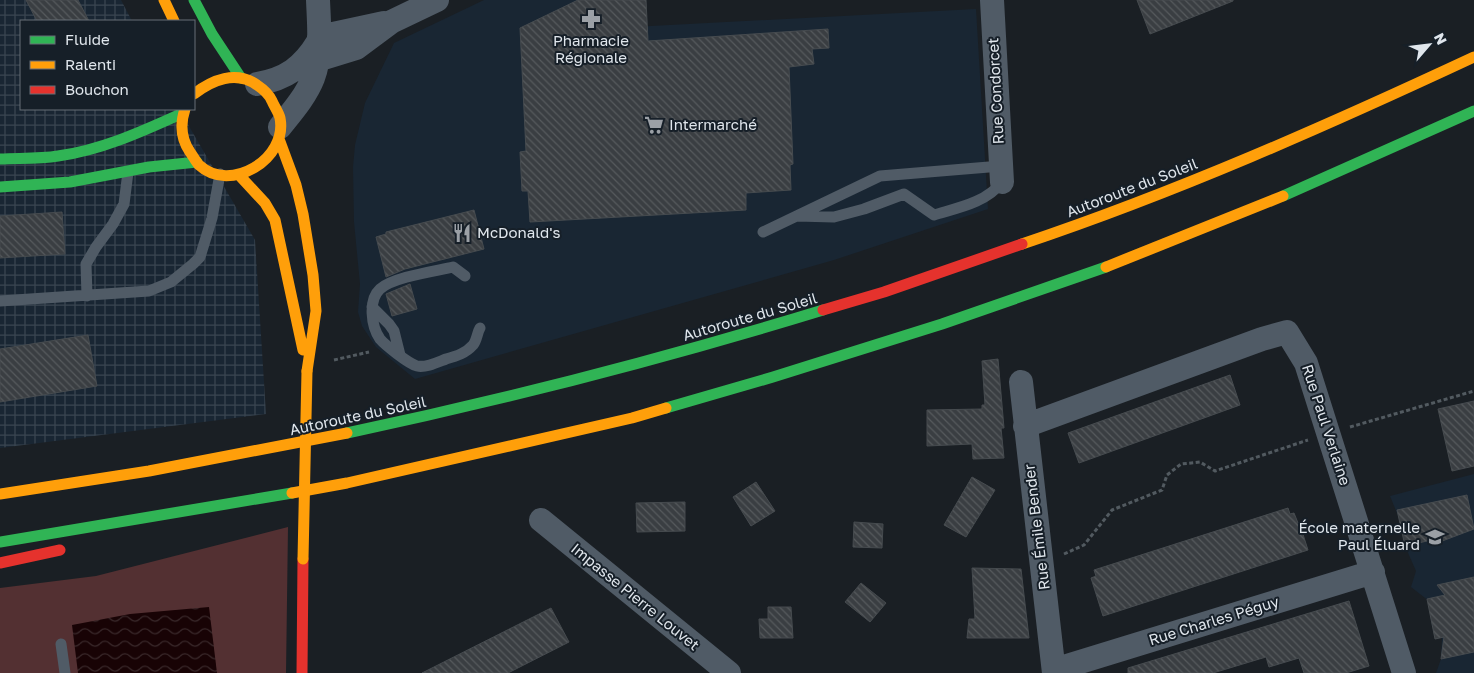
<svg xmlns="http://www.w3.org/2000/svg" width="1474" height="673" viewBox="0 0 1474 673" font-family="'Golos Text',sans-serif">
  <style>
    .built { fill: #192633 }
    .industrial { fill: url(#industrial-grid) }
    .grass { fill: #533032 }
    .water { fill: url(#water-waves) }
    .building { fill: url(#building-back-hatch); stroke: #464b4f }
    .lines { fill: none; stroke-linecap: round; stroke-linejoin: round }
    .path { stroke: #525a60; stroke-width: 3; stroke-dasharray: 4 2.5; stroke-linecap: butt }
    .lane { stroke: #505b66; stroke-width: 11 }
    .street { stroke: #505b66; stroke-width: 24 }
    .fast { stroke: #30b455; stroke-width: 11 }
    .slow { stroke: #ff9f0a; stroke-width: 11 }
    .jam { stroke: #e5322d; stroke-width: 11 }
    .slow-bridge { stroke: #ff9f0a; stroke-width: 11 }
    .labels { text-anchor: middle; stroke-width: 4; stroke-linejoin: round; paint-order: stroke }
    .poi-label { font-size: 15px; fill: #e0e6ec; stroke: #161f28; text-anchor: start }
    .street-label { font-size: 15px; fill: #e0e6ec; stroke: #161f28 }
  </style>
  <defs>
    <pattern id="industrial-grid" width="8" height="8" patternUnits="userSpaceOnUse" patternTransform="scale(1.25)"><rect width="8" height="8" fill="#192633"/><path d="M0 4h8M4 0v8" fill="none" stroke="#3a4651"/></pattern>
    <pattern id="water-waves" width="16" height="10" patternUnits="userSpaceOnUse" patternTransform="scale(1.25)"><rect width="16" height="10" fill="#180305"/><path d="M0 5q4-4 8 0t8 0" fill="none" stroke="#39282a"/></pattern>
    <pattern id="building-back-hatch" width="6" height="6" patternUnits="userSpaceOnUse" patternTransform="scale(1.25)"><rect width="6" height="6" fill="#3a3e42"/><path d="M-1 5l2 2M0 0l6 6M5-1l2 2" fill="none" stroke="#565a5d"/></pattern>
  </defs>
  <rect width="100%" height="100%" fill="#1a1f24"/>
  <path class="built" d="M484,0H630L632,27L976,9L988,209L834,260L415,379L376,347L362,326L358,312L360,284L354,222L353,167L355,145L365,103L394,43Z
    M1474,474V673H1436L1441,659L1442,637L1435,639L1431,620L1437,618L1429,601L1411,587L1416,571L1405,546L1399,518L1390,496Z"/>
  <path class="industrial" d="M0,0H121L132,21H21V109H179L255,240L266,414L0,448Z"/>
  <path class="grass" d="M288,527L286,673H0V588L96,576Z"/>
  <path class="water" d="M209,607L217,673H78L72,625L130,614Z"/>
  <path class="building" d="M26,0H78L89,21H37Z
    M578,0H646L648,41L828,29L829,48L812,49L814,64L789,67L793,164L790,165L791,190L746,193V210L530,222L528,191H522L520,152L526,151L520,28Z
    M1137,0H1233V1L1150,34Z
    M474,210L484,249L405,269L386,277L376,237L386,234V232Z
    M62,212L65,254L0,258V216Z
    M410,284L417,309L392,316L386,294Z
    M88,335L97,386L0,402V349Z
    M998,359L1004,428H1001L1004,458L973,459L972,444L927,446V410L982,409V405H985L982,361Z
    M1230,375L1240,405L1079,463L1068,433Z
    M1474,401V466L1452,471L1438,409Z
    M972,477L995,490L966,537L944,525Z
    M756,482L775,511L751,526L733,497Z
    M1467,495L1474,529L1437,543L1436,539L1405,546L1397,510Z
    M685,502V531L637,532L636,503Z
    M1288,508L1290,514L1294,513L1298,523L1299,522L1308,550L1103,616L1091,578L1096,576L1094,570Z
    M854,522L883,524L882,548L853,547Z
    M972,568L1021,569L1029,638H967L969,619H975Z
    M1474,577V652L1441,659L1444,637L1435,639L1427,599L1445,595L1437,585Z
    M861,583L886,603L870,622L845,602Z
    M1349,601L1369,666L1346,673H1304L1299,658L1269,667L1266,657L1213,673H1128V668Z
    M768,607H791L793,638H760L759,619H768Z
    M551,608L569,642L508,673H422Z"/>
  <g class="lines">
    <path class="path" d="M334,360L369,352
      M1350,427L1474,391
      M1064,554L1084,545L1112,510L1162,490L1167,475L1181,464L1200,462L1215,471L1308,440"/>
    <path class="lane" d="M797,216L834,217L864,209L904,194L934,215C957,208 986,203 1002,182
      M763,232L880,176L1001,166
      M465,276L453,267C436,271 393,277 380,289C368,300 371,326 380,339C385,345 409,364 417,366C426,368 438,362 446,359C457,356 466,353 473,345C477,340 477,333 480,328
      M87,296L86,264L96,247L113,224L124,204L128,172
      M0,301L149,291L171,282L193,264L200,257L212,218L220,174
      M372,307L389,324L394,331L400,355
      M61,644L65,673"/>
    <path class="street" d="M992,0L1002,182
      M319,37L384,23
      M317,60L356,48L391,22L437,0
      M257,84C286,79 303,67 318,42
      M280,127C292,112 306,96 313,78C322,54 319,25 318,0
      M1021,382L1054,673
      M1025,426L1262,339L1287,332L1306,363L1404,673
      M541,520L729,673
      M1054,670L1373,572"/>
    <path class="fast" d="M194,0L212,34L241,78
      M0,159C19,158 39,159 58,156C102,150 143,131 183,113
      M0,187L70,182L149,167L197,162
      M1283,196L1474,111
      M666,408L773,377L942,324L1106,267
      M347,433C508,399 666,358 823,310
      M0,542L292,493"/>
    <path class="slow" d="M164,0L174,21
      M185,109C180,124 181,139 190,152C193,156 196,162 199,165C230,194 288,159 280,118C279,113 274,106 272,101C269,94 263,89 257,85C236,70 212,80 194,94
      M279,139L296,185L303,214L313,275L316,311L307,371
      M239,175L265,203L275,220L303,350
      M1022,244C1177,192 1326,126 1474,57
      M1106,267L1283,196
      M292,493L347,483L632,418L666,408
      M0,494L149,471L347,433"/>
    <path class="jam" d="M823,310L884,292L1022,244
      M0,563L60,550
      M302,673L303,559"/>
    <path class="slow-bridge" d="M303,559L307,371"/>
  </g>
  <defs>
    <g id="pharmacy-bare" transform="scale(1.5)"><path d="M-2-6h4v4h4v4h-4v4h-4v-4h-4v-4h4Z" fill="#9ba0a6" stroke="#161f28" stroke-width="2.5" paint-order="stroke"/></g>
    <g id="supermarket-bare" transform="scale(1.5)"><path d="M-6-5.5h2.5l.6 2H6L4.5 2H-2.5L-4.4-4H-6ZM-1.5 3.2a1.3 1.3 0 1 0 .1 0ZM3 3.2a1.3 1.3 0 1 0 .1 0Z" fill="#9ba0a6" stroke="#161f28" stroke-width="2.5" paint-order="stroke"/></g>
    <g id="restaurant-bare" transform="scale(1.5)"><path d="M-5-6h1v4h1v-4h1v4h1v-4h1v5L-1.5 .5V6h-2V.5L-5-1ZM5-6V6H3V1.5H1.5Q1.5-4 5-6Z" fill="#9ba0a6" stroke="#161f28" stroke-width="2.5" paint-order="stroke"/></g>
    <g id="school-bare" transform="scale(1.5)"><path d="M0-5L7-2L0 1L-7-2ZM-4 1L0 2.5L4 1V4Q0 6-4 4Z" fill="#9ba0a6" stroke="#161f28" stroke-width="2.5" paint-order="stroke"/></g>
  </defs>
  <g fill-rule="evenodd">
    <use href="#pharmacy-bare" x="591" y="19"/>
    <use href="#supermarket-bare" x="654" y="125"/>
    <use href="#restaurant-bare" x="462" y="233"/>
    <use href="#school-bare" x="1435" y="537"/>
  </g>
  <g class="labels">
    <g class="poi-label">
      <text x="591" y="46" text-anchor="middle">Pharmacie<tspan x="591" dy="17">Régionale</tspan></text>
      <text x="669" y="130">Intermarché</text>
      <text x="477" y="238">McDonald's</text>
      <text x="1420" y="533" text-anchor="end">École maternelle<tspan x="1420" dy="17">Paul Éluard</tspan></text>
    </g>
    <g class="street-label">
      <text transform="translate(996 91) rotate(-93)" y="5">Rue Condorcet</text>
      <text transform="translate(1132 188) rotate(-21)" y="5">Autoroute du Soleil</text>
      <text transform="translate(750 317) rotate(-16)" y="5">Autoroute du Soleil</text>
      <text transform="translate(358 416) rotate(-12)" y="5">Autoroute du Soleil</text>
      <text transform="translate(1326 425) rotate(72)" y="5">Rue Paul Verlaine</text>
      <text transform="translate(1037 527) rotate(-97)" y="5">Rue Émile Bender</text>
      <text transform="translate(635 597) rotate(39)" y="5">Impasse Pierre Louvet</text>
      <text transform="translate(1214 621) rotate(-17)" y="5">Rue Charles Péguy</text>
    </g>
  </g>
  <rect x="20" y="20" width="175" height="90" fill="#161f28" stroke="#676f76"/>
  <rect x="30" y="36" width="25" height="8" fill="#30b455" stroke="#676f76"/>
  <text x="65" y="45" font-size="15" fill="#e0e6ec">Fluide</text>
  <rect x="30" y="61" width="25" height="8" fill="#ff9f0a" stroke="#676f76"/>
  <text x="65" y="70" font-size="15" fill="#e0e6ec">Ralenti</text>
  <rect x="30" y="86" width="25" height="8" fill="#e5322d" stroke="#676f76"/>
  <text x="65" y="95" font-size="15" fill="#e0e6ec">Bouchon</text>
  <g transform="translate(1429 45) rotate(62)" stroke="#161f28" stroke-width="4" paint-order="stroke">
  <path d="M0-4L9 19L0 12L-9 19Z" fill="#e0e6ec"/>
  <text y="-8" font-size="14" font-weight="bold" text-anchor="middle" fill="#e0e6ec">N</text>
  </g>
</svg>
